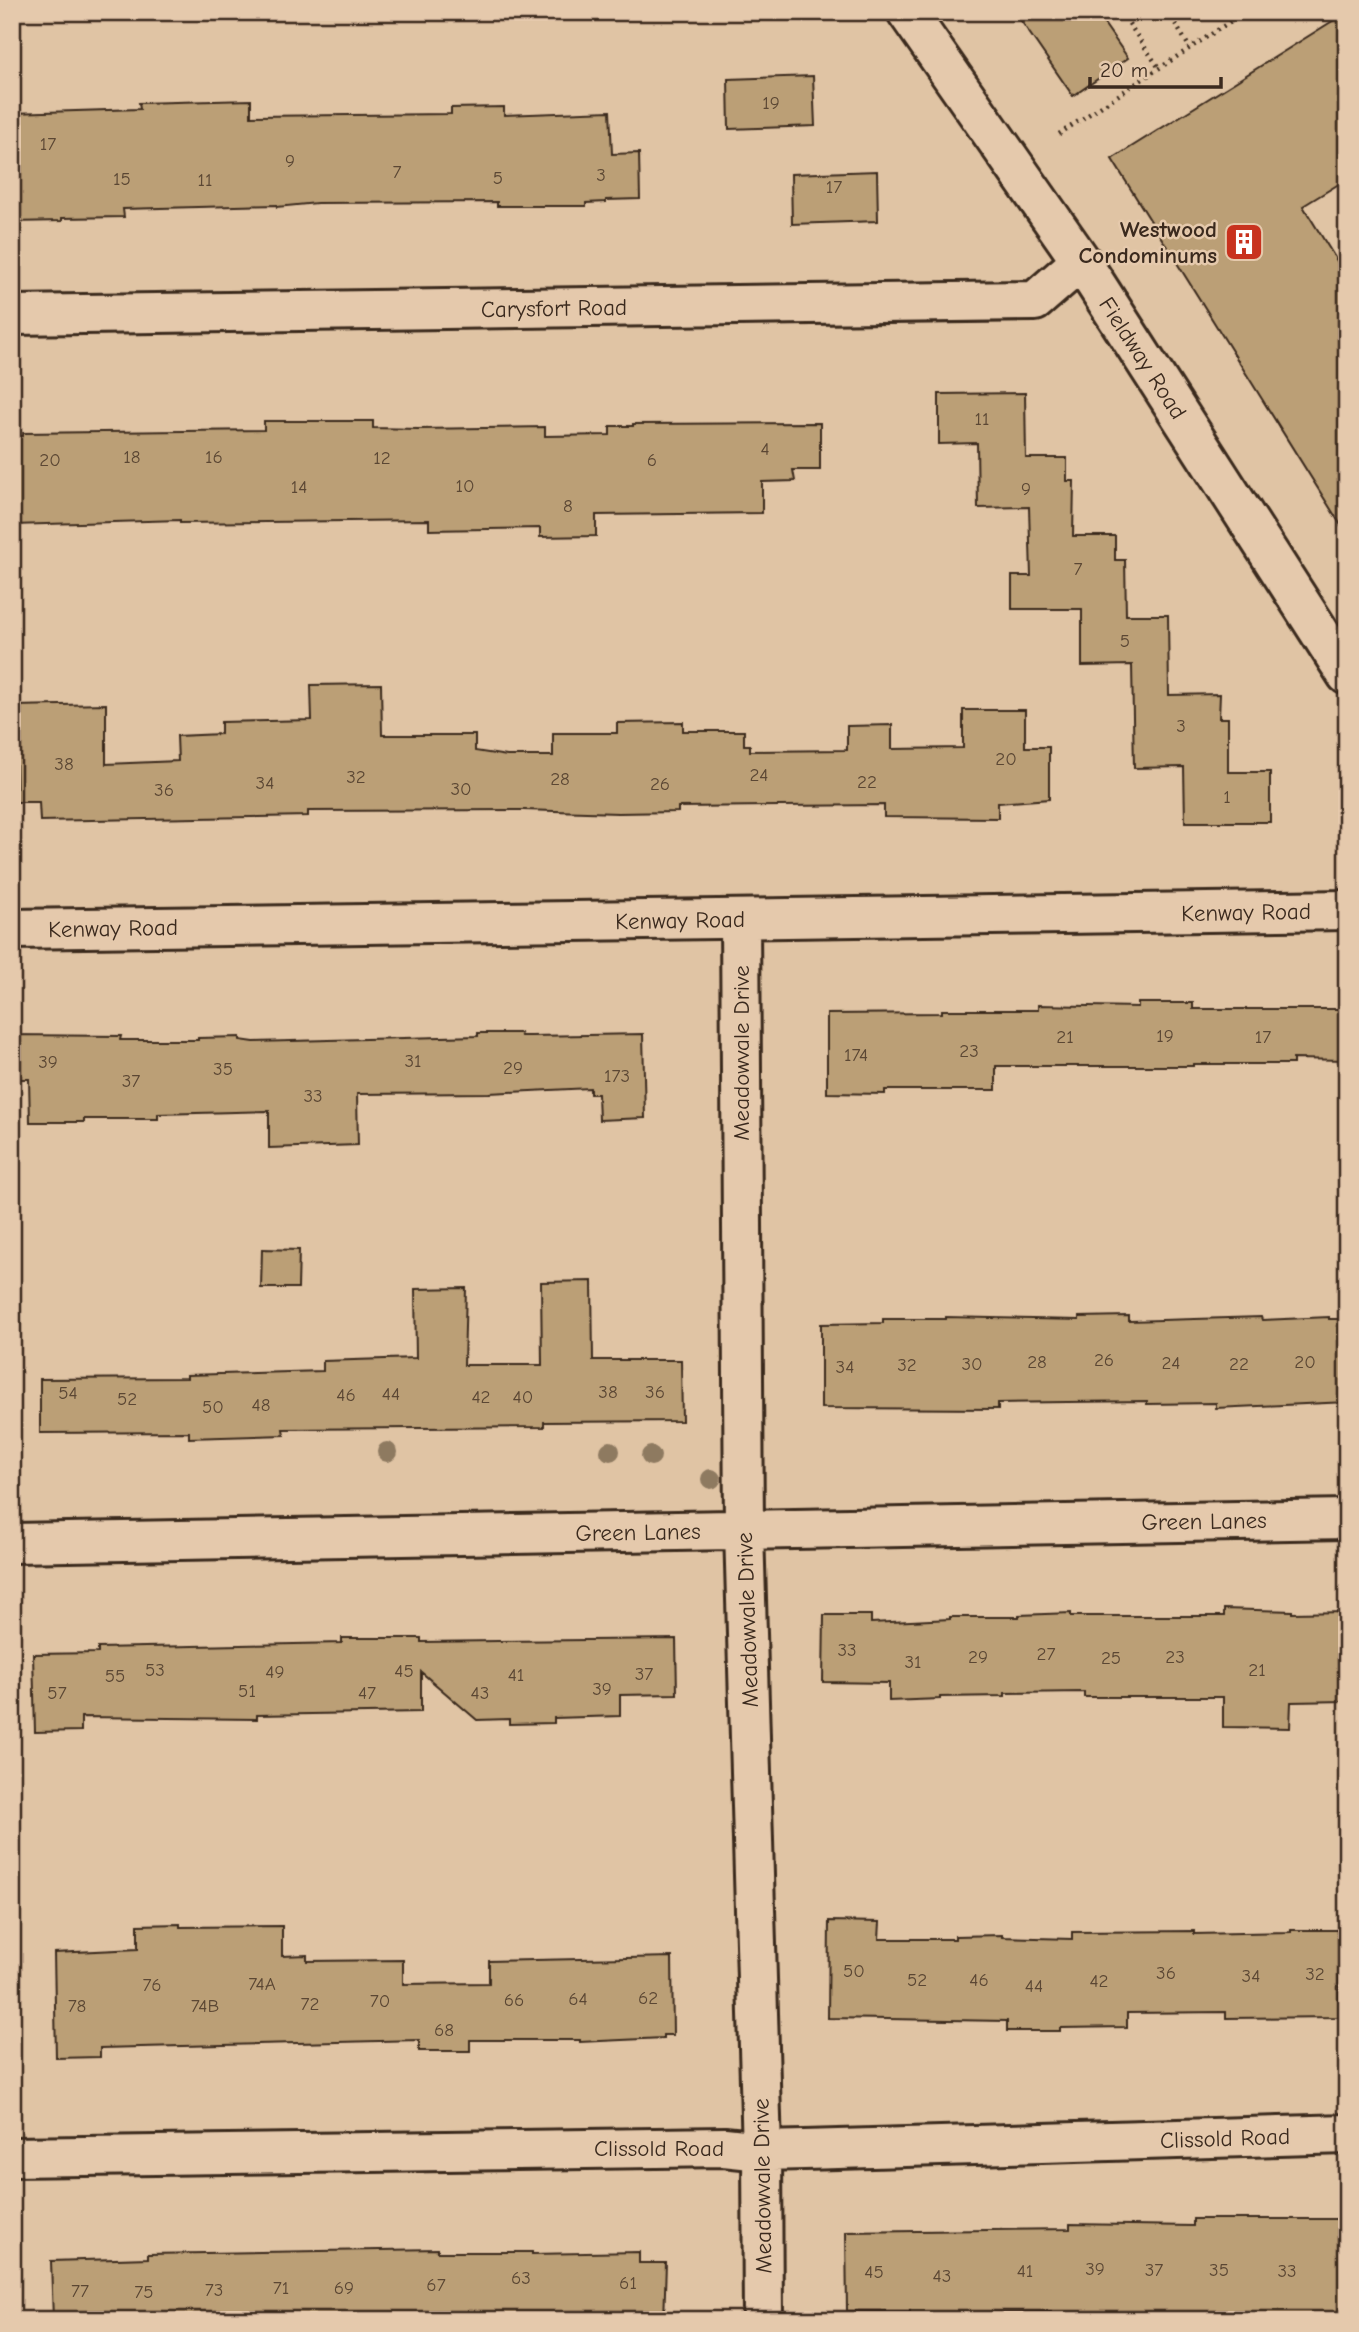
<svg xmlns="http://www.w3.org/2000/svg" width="1359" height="2332" viewBox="0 0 1359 2332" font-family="'Comic Neue',sans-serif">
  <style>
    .building { fill: #bb9f76; stroke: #3b2a1e; stroke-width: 2 }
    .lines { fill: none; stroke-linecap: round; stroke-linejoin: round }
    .minor-casing { stroke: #3b2a1e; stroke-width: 44 }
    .path { stroke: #3b2a1e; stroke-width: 4.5; stroke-dasharray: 2 5; stroke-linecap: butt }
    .minor { stroke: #e5c9ac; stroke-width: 38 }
    .tree { fill: #8e7a61 }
    .labels { text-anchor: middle; stroke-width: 5; stroke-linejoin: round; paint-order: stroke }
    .number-label { font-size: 19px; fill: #5b4734 }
    .poi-label { font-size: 23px; font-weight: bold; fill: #3b2a1e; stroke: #e5c9ac; text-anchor: end }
    .street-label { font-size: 23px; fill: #3b2a1e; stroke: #e5c9ac }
  </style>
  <rect width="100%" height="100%" fill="#e0c4a4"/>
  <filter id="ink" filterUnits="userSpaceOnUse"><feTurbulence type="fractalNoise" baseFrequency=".0143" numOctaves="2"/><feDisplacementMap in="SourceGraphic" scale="14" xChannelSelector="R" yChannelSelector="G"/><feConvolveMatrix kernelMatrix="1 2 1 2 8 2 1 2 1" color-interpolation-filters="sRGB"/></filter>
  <g filter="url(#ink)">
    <path class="building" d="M1015,12H1096L1128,58L1073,96Z
      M1347,12V179L1303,206L1347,277V535L1112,159Z
      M813,76L815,126L729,129L728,79Z
      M251,100V116L451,114V108L504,107V115L610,111L612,154L639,153L640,199L606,200V202L586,203V206H497V202L317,203L277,207V205L123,209L124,217L62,218V221L12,222V113L140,109L139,103Z
      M877,171L878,221L792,224L791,174Z
      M1025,393L1026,458H1067V481H1074L1073,536H1115V560H1125L1126,615H1168L1169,695L1220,694L1219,718H1228V772H1270V822H1185L1184,767L1134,768L1132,665L1082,666V609H1012V576H1031L1029,507L978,508L977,443L939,444V394Z
      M264,421H373V428L418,429L545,427V436L610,435V426H633V424L820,423V470H793L795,481L762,482V513L596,515V536L540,537V528L429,530V520L180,523V520L13,525L12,436H23V433L264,430Z
      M381,684L382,735H475V751L507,756H553V733H617V723L683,722V731H744V745H750V751L847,750V726L892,725V749L963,748V710H1025V747H1049V799L998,803V818L884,817V805L678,807V812L618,813L523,810L308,811V816L40,821L39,802H17L15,706L106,704V764L178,761L177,736L221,734V722L312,720L311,685Z
      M1138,1003H1193V1009H1347V1060L1293,1059V1064H1193V1066H996V1090H885V1094L827,1093V1014L942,1013V1010H1038V1005L1138,1007Z
      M478,1033H520L521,1036H531L643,1034L645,1118L599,1120L598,1094H590V1088L489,1093L357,1094L358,1145L269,1148V1111L158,1114V1119H84V1122H30L29,1079H12V1035L121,1036L120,1040H198V1038L240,1037V1040L254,1042L478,1036Z
      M262,1249L299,1250L298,1288H261Z
      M592,1281L593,1360H681L682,1421L544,1422V1427L283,1429L284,1435L189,1438V1432L40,1433V1379L187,1378V1375L323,1371V1361L416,1358L415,1289L466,1288L464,1365H542L541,1282Z
      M1129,1316V1321L1261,1317L1262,1320L1329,1317V1319H1347V1402L1216,1408V1403L1147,1404V1401L998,1403V1409L821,1408V1324L883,1323V1319H946V1317L1079,1320V1317Z
      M1224,1609L1292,1611V1613L1347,1612V1701L1291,1702L1290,1728L1223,1727V1697H1084V1692L1005,1693V1696L940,1697V1699L889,1701V1683L823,1682L824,1615H871V1623L950,1619V1617H1019V1615L1071,1613V1616H1224Z
      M342,1638H421V1642L676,1639L677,1694L620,1695V1716L554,1718V1723L509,1724V1719L477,1720L421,1672V1712L257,1715V1719L81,1717V1731L35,1732L33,1654L98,1653V1648L342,1643Z
      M829,1921L880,1922L879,1939H955V1936L1002,1935V1937L1072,1939V1932L1194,1931V1934L1291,1932V1930H1340L1339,2017L1226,2018V2012L1127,2013V2027L1060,2028V2031H1007V2021L828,2018Z
      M180,1924V1927L282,1926V1956L307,1955V1961L403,1960V1984L489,1983V1961L672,1957L673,2035H663V2038L580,2042V2040H470V2051H419V2040L100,2048V2057L56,2058L54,1953L138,1949V1925Z
      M1193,2219H1347V2320H1051V2312L974,2313V2319H910V2311H847L846,2232L1070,2229V2224L1193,2226Z
      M438,2249V2252H532V2254L639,2252V2263H666L664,2320H53L51,2261L148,2258V2254Z"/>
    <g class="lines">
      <g class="minor-casing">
        <path id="minor" d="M907,12L1081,261L1347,675
          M12,315L1035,301L1081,261
          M740,919L744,1530L762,2151L763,2320
          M12,929L1347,910
          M12,1543L1347,1519
          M12,2157L724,2147L762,2151L804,2150L1347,2134"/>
      </g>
      <path class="path" d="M1121,12L1159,68
        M1168,12L1190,48
        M1059,134L1245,12"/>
      <use href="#minor" class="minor"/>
    </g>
    <g class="tree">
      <circle cx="610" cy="1451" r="10"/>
      <circle cx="387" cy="1452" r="10"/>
      <circle cx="651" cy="1456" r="10"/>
      <circle cx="711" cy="1479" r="10"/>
    </g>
  </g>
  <defs>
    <g id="building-square" transform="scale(2.0125)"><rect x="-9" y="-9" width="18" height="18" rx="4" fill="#c8321e" stroke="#e5c9ac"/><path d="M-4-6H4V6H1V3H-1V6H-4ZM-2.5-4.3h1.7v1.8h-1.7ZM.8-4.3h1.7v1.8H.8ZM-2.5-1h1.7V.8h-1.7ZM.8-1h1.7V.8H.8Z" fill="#fff"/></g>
  </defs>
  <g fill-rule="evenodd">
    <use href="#building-square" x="1244" y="242"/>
  </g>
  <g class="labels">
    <g class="number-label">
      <text x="771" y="109">19</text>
      <text x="48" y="150">17</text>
      <text x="290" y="167">9</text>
      <text x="397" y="178">7</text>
      <text x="601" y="181">3</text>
      <text x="498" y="184">5</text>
      <text x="122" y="185">15</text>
      <text x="205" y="186">11</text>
      <text x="834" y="193">17</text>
      <text x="982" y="425">11</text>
      <text x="765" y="455">4</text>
      <text x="132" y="463">18</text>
      <text x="214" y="463">16</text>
      <text x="382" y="464">12</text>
      <text x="50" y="466">20</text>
      <text x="652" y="466">6</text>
      <text x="465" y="492">10</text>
      <text x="299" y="493">14</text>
      <text x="1026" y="495">9</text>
      <text x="568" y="512">8</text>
      <text x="1078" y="575">7</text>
      <text x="1125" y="647">5</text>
      <text x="1181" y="732">3</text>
      <text x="1006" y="765">20</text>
      <text x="64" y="770">38</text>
      <text x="759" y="781">24</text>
      <text x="356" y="783">32</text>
      <text x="560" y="785">28</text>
      <text x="867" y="788">22</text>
      <text x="265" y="789">34</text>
      <text x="660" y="790">26</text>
      <text x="461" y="795">30</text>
      <text x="164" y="796">36</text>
      <text x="1227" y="803">1</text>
      <text x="1165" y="1042">19</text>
      <text x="1065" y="1043">21</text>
      <text x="1263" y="1043">17</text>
      <text x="969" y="1057">23</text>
      <text x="856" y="1061">174</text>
      <text x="413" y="1067">31</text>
      <text x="48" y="1068">39</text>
      <text x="513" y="1074">29</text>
      <text x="223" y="1075">35</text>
      <text x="617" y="1082">173</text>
      <text x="131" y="1087">37</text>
      <text x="313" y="1102">33</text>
      <text x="1104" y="1366">26</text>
      <text x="1037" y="1368">28</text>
      <text x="1305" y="1368">20</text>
      <text x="1171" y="1369">24</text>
      <text x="972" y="1370">30</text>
      <text x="1239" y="1370">22</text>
      <text x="907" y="1371">32</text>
      <text x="845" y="1373">34</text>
      <text x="608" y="1398">38</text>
      <text x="655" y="1398">36</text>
      <text x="68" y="1399">54</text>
      <text x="391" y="1400">44</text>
      <text x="346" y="1401">46</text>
      <text x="481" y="1403">42</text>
      <text x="523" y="1403">40</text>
      <text x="127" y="1405">52</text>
      <text x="261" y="1411">48</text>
      <text x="213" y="1413">50</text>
      <text x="847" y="1656">33</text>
      <text x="1046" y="1660">27</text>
      <text x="978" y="1663">29</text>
      <text x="1175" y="1663">23</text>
      <text x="1111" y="1664">25</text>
      <text x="913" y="1668">31</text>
      <text x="155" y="1676">53</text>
      <text x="1257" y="1676">21</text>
      <text x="404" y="1677">45</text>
      <text x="275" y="1678">49</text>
      <text x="644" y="1680">37</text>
      <text x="516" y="1681">41</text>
      <text x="115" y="1682">55</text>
      <text x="602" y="1695">39</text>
      <text x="247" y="1697">51</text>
      <text x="57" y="1699">57</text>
      <text x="367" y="1699">47</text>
      <text x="480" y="1699">43</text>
      <text x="854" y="1977">50</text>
      <text x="1166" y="1979">36</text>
      <text x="1315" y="1980">32</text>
      <text x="1251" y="1982">34</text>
      <text x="917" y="1986">52</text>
      <text x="979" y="1986">46</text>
      <text x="1099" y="1987">42</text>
      <text x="262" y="1990">74A</text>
      <text x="152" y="1991">76</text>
      <text x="1034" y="1992">44</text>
      <text x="648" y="2004">62</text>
      <text x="578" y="2005">64</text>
      <text x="514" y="2006">66</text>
      <text x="380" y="2007">70</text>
      <text x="310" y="2010">72</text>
      <text x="77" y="2012">78</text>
      <text x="205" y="2012">74B</text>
      <text x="444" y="2036">68</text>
      <text x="1095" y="2275">39</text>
      <text x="1154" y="2276">37</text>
      <text x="1219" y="2276">35</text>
      <text x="1025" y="2277">41</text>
      <text x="1287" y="2277">33</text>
      <text x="874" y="2278">45</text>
      <text x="942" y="2282">43</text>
      <text x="521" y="2284">63</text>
      <text x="628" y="2289">61</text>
      <text x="436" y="2291">67</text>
      <text x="281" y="2294">71</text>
      <text x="344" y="2294">69</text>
      <text x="214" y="2296">73</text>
      <text x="80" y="2297">77</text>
      <text x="144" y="2298">75</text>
    </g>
    <g class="poi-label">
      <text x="1217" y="237">Westwood<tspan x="1217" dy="26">Condominums</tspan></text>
    </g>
    <g class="street-label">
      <text transform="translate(554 308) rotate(-1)" y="8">Carysfort Road</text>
      <text transform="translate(1143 358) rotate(57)" y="8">Fieldway Road</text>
      <text transform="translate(1246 912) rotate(-1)" y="8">Kenway Road</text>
      <text transform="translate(680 920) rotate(-1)" y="8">Kenway Road</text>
      <text transform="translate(113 928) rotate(-1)" y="8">Kenway Road</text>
      <text transform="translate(741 1053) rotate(-90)" y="8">Meadowvale Drive</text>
      <text transform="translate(1204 1521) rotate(-1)" y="8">Green Lanes</text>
      <text transform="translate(638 1532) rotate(-1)" y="8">Green Lanes</text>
      <text transform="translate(747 1620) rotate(-92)" y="8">Meadowvale Drive</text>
      <text transform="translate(1225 2138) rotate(-2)" y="8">Clissold Road</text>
      <text x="659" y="2156">Clissold Road</text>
      <text transform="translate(762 2186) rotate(-91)" y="8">Meadowvale Drive</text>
    </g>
  </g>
  <rect width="1359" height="2332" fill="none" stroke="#e5c9ac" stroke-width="42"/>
  <rect x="21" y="21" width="1317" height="2290" fill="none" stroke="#3b2a1e" stroke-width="2.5" filter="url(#ink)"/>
  <path d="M1090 77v10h131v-10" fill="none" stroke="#3b2a1e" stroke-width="3.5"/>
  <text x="1100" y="77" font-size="21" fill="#3b2a1e" stroke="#e5c9ac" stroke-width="5" paint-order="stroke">20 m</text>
</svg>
